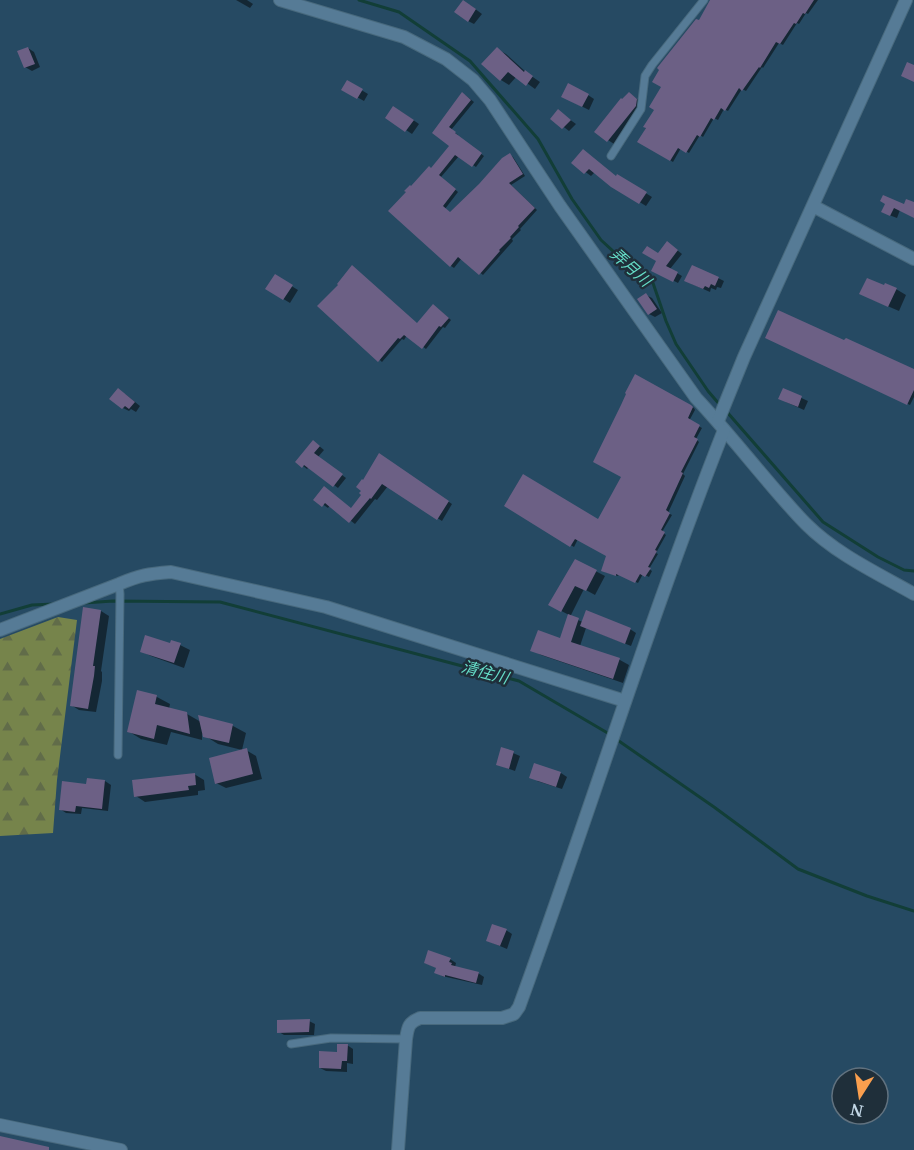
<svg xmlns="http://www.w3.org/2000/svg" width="914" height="1150" viewBox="0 0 914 1150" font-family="'Noto Serif','Noto Sans JP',serif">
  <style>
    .forest { fill: url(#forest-firs) }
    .shadow { fill: #0007 }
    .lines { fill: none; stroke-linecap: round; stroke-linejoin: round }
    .stream { stroke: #123e37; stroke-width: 3 }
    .building { fill: #6c6085 }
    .service-casing { stroke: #48697d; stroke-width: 9 }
    .minor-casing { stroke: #48697d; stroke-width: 14 }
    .tertiary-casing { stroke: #48697d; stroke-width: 14 }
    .service { stroke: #567b96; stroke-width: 7 }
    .minor { stroke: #567b96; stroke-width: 12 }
    .tertiary { stroke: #567b96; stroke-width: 12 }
    .labels { text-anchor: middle; stroke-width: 5; stroke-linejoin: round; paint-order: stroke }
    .water-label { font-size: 16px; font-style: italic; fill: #65ddc7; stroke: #1f2f3a }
  </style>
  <defs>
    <pattern id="forest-firs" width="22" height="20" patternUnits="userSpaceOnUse" patternTransform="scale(1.5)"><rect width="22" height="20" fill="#76844b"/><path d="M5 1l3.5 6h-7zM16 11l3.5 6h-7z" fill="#616c49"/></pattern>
  </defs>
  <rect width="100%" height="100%" fill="#264a63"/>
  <path class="forest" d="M58,617L77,620L57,780L53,833L0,836V639Z"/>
  <path class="shadow" d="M236,0H247L253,4L250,8Z
    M712,0H818L808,14L806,13L799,24L797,23L783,45L779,43L763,68L762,67L746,91L742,89L728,111L724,109L718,120L714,118L703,137L700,135L689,153L681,148L673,162L639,142L699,22Z
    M470,5L482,14L474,24L468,21Z
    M28,48L34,52L40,67L32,71L25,67Z
    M497,49L506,54L527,73L540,82L535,89L517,76L509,85L501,80Z
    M348,82L368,94L364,101L344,90Z
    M629,93L645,105L644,111L617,146L596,132Z
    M465,95L474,102L451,130L458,135L457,136L484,156L476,167L459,156L441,177L458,192L445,209L451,214L510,155L513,157L525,176L511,185L537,210L520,229L521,230L512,239L513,241L483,275L462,258L454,268L451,266L431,169L451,145L434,132Z
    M588,95L594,99L589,110L569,100Z
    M400,111L419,124L412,134L406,130Z
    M558,111L576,124L569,131L552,118Z
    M573,163L617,177L618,176L652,197L646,206L612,185L595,172L591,176Z
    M886,203L904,206L914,204V217L900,210L897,218L889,215Z
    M672,246L682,254L670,269L682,276L678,283L653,270L658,261V255Z
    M275,276L298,290L290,303L267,289Z
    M718,278L724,281L721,288L717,287L716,290L711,288L710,292L692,284Z
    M896,289L906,295L899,311L871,299Z
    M646,295L652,298L662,313L655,317L649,314Z
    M320,306L418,325L437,308L451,320L445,328L443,327L426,349L407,335L404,340L402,339L382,362Z
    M767,337L914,371V397L910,405Z
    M636,377L694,408L695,410L689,421L702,428L696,439L699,442L683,474L685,476L668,513L672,515L662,532L666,535L656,553L658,554L649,569L652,571L649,577L643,574L638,583L619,574L618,576L605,572L608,555L578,539L574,547L506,506L598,521L623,477Z
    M784,390L808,401L804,410L786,402Z
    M125,394L140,406L136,412L131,409L129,411L123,408Z
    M318,445L324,450L318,457L346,478L338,488L309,467L307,469L303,466Z
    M384,458L452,504L442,521L388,486L377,500L375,499L355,524L330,505L328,508L315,499L351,509L363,494Z
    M576,561L605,576L595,595L584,589L570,617L583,622L630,629L636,633L631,646L586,628L580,646L620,660L629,665L623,683L541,655L532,650L560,640L569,615L550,605Z
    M101,611L109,616L101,671L102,672V681L96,712L79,710L71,705Z
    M180,645L190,650L184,668L151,656L141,651Z
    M138,692L157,697L170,704L169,709L187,714L201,722L200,717L233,726L246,733L242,750L218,744L202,734V740L171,732L167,745L141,739L128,731Z
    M246,750L256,756L262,779L226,788L216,783Z
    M513,753L520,756L515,771L504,767Z
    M561,773L567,777L562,789L537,781Z
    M194,774L204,780L205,790L198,791V795L145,802L136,796Z
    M105,781L111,785L108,811L82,808L81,814L66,813L60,809L88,785Z
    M506,930L512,934L507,949L488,941Z
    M450,959L456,963L455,967L478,973L484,977L482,985L442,976L437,968L425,963Z
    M309,1021L315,1024L314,1035H284L279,1032Z
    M347,1045L353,1049V1064L347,1063V1072L326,1071L320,1068Z"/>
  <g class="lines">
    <path class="stream" d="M359,0L399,12L470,61L538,139L572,199L601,240L627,264L653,283L666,321L676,344L708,391L720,405
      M727,412L823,522L878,557L904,570L914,571
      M84,603L113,601L220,602L519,681L611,735
      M0,614L32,605L54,604
      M616,739L714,807L798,869L867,896L914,911"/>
  </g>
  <path class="building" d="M463,0L476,9L468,22L454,12Z
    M710,0H814L805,14L803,13L796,24L794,23L780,44L776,42L760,68L759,67L742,91L739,88L725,111L721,108L714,120L711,118L700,137L697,135L686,153L678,148L670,161L637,142L646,128L643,127L654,110L649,107L661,87L652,82L659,70L657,68L696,19L699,20Z
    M28,47L35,64L24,68L17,51Z
    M497,47L524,72L525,70L533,76L526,86L508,72L500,81L481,64Z
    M907,62L914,65V82L901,76Z
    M347,80L363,89L357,99L341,90Z
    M568,83L589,94L582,107L561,97Z
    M462,92L471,100L449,127L456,132L455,133L482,153L472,167L455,155L439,175L456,189L443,206L450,212L479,184L502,158L510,153L523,174L509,183L535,208L518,226L519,227L510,237L511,238L499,250L500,251L479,275L458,257L450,267L388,211L406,192L404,191L410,185L411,186L429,166L431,168L449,146L432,133Z
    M629,92L637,99L636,106L607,142L594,132L621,98L622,99Z
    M393,106L414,120L405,132L385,118Z
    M558,109L571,120L562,129L550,119Z
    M583,149L616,176L617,174L647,192L639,204L611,187L589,169L584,174L571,163Z
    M883,195L904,204L906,199L914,202V218L894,208L890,216L881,212L885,204L880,201Z
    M667,241L678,250L666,266L678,272L673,282L651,271L656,261L642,253L647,246L658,253Z
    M352,265L417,323L433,304L449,318L441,327L439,326L422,349L404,335L400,339L398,338L378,362L317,306L338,285L337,284Z
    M692,265L719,277L715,286L711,284L709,288L705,286L703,289L684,281Z
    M275,274L293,285L283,300L265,289Z
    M867,278L884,285L885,283L897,288L888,307L859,294Z
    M646,293L657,309L648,315L637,299Z
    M778,310L844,340L846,338L914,369V390L907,405L765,338Z
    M635,374L691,405L693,407L688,418L700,425L694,437L698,439L681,472L683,473L666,510L670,513L661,530L665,532L655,550L657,551L648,567L651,568L645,577L640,574L635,583L616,574V576L601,571L606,556L575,539L570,547L504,506L523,474L598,519L621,477L593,462L621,405L626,394L625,393Z
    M118,388L135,402L129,409L125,406L122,409L109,399Z
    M783,388L802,396L798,407L778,399Z
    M313,440L320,446L314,453L343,474L333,487L304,465L302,468L295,462Z
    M379,453L449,501L437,520L382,484L371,499L370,498L349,523L325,503L322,507L313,500L324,486L351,508L361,495L359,493L361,491L356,487L362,479L363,480Z
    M575,559L597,570L586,591L575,586L561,612L548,605Z
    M83,607L101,610L93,666H95L94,676L88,709L70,706Z
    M586,610L631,628L625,644L580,626Z
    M568,614L579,618L571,642L620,658L613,679L530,651L538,630L560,638Z
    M145,635L170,643L171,640L181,643L174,663L140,652Z
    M137,690L157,695L155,704L187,712L190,734L157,725L154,739L127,732Z
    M198,715L233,724L229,743L203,737Z
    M501,747L514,751L509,769L496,765Z
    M247,748L253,774L215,784L209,758Z
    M534,763L561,772L556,787L529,778Z
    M195,773L196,785L188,786L189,790L134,797L132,780Z
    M87,778L105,780L102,809L76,806L75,812L59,810L62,781L86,784Z
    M492,924L507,929L500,946L486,941Z
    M428,950L451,958L449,962L452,963L451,965L479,972L476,983L445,975V977L434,973L436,968L424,963Z
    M310,1019L309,1032L277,1033V1020Z
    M337,1044H348L347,1061H342L341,1069L319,1068V1051L337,1052Z
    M0,1136L49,1147V1150H0Z"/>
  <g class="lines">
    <g class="service-casing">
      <path id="service" d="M611,156L641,109L645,76L652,65L704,0
        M118,755L120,594L119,584
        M291,1044L331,1038L406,1039"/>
    </g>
    <g class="minor-casing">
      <path id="minor" d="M280,0L404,37L446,59L473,80L490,100L560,206L696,398C727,431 754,466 784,500C791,508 798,516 806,524C836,554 877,573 914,594
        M0,630L119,584C140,575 148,574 171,572L326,607L625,701
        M0,1125L121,1150"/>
    </g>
    <g class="tertiary-casing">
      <path id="tertiary" d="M813,206L914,259
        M718,421L744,357L906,0
        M398,1150L406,1039C408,1027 408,1023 420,1018H502L514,1014L519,1007C589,815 649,620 724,430"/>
    </g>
    <use href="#service" class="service"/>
    <use href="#minor" class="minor"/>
    <use href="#tertiary" class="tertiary"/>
  </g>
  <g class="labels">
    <g class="water-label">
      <text transform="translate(631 267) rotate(42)" y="6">弄月川</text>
      <text transform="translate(485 672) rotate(15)" y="6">清住川</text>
    </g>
  </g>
  <g transform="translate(860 1096) rotate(192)"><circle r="28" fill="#1f2f3a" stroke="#61727f" stroke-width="1.5"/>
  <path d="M0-4.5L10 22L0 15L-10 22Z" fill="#fa9f4e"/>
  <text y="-9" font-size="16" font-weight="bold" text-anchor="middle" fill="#c3d7e6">N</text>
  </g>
</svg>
